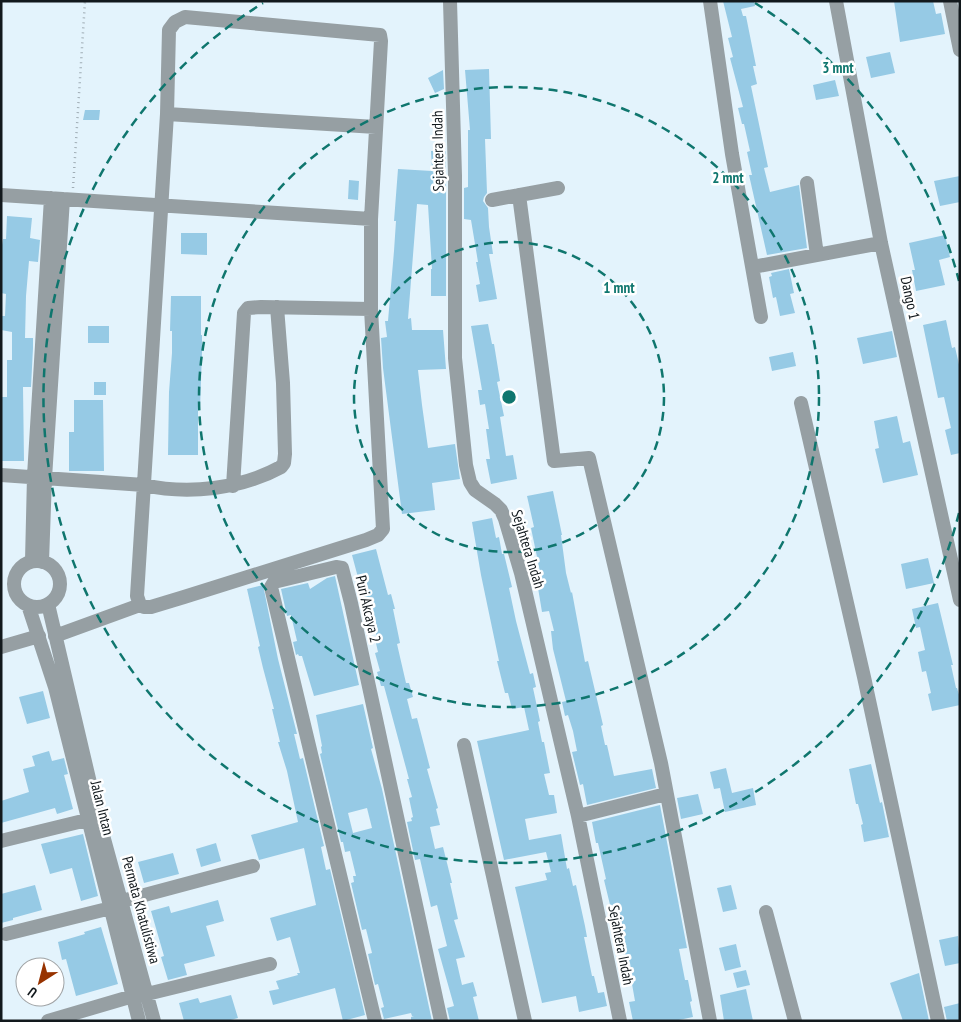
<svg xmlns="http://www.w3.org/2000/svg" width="961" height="1022" viewBox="0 0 961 1022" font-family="'PT Sans Narrow',sans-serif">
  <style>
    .building { fill: #96cae5; fill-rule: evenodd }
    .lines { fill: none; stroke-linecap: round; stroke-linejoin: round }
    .path { stroke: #a0adb5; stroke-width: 2.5; stroke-dasharray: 1 4; stroke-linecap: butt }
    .minor { stroke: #969fa3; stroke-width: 14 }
    .ring { fill: none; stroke: #0f766e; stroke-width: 2.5; stroke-dasharray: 9 6 }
    .labels { text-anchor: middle; stroke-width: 5; stroke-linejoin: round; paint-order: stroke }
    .street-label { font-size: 15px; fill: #12191d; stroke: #fff }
    .centre { fill: #0f766e; stroke: #fff; stroke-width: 2.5 }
    .ring-label { font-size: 15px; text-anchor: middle; font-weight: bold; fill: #0f766e; stroke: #fff; stroke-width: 5; stroke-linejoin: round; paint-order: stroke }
  </style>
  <rect width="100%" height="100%" fill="#e3f3fc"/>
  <path class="building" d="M723,1H754L755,6L741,9L743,16H746L756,66H753L757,84L751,86L768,167L764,168L770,192L799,185L807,248L767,255L749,175H752L747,152L750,151L744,124H742L738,108L743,107L730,58L733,57L728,38L732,37Z
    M894,1H933L936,14L941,13L945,34L900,42Z
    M890,52L895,73L871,78L866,57Z
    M489,69L491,139H485L487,193L484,197L483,201L488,208L489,227L493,254H489L497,299L479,302L476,285L480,284L476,262H478L471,220L464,219V188L468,187V130H470L465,70Z
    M443,70L444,89L435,93L428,78Z
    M835,80L839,96L816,100L813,85Z
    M85,110H100L99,120H83Z
    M431,151H446V296H431V269H432L428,205L417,204L408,319L411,318L412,330H443L446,369L418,370L422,405L428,448L455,444L460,479L432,483L435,510L402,514L383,368L381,338L387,337L385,321H388L394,251L396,221H394L398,169L432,171Z
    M960,176V202L940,206L934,181Z
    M349,180L359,181L358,200L348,199Z
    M7,216L32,218L30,238L40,240L38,262L29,261L26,296L25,338H33V348L31,387H23L24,461H1V397H7V360H12V332L1,330V316H5L6,294L1,293V251L3,239H6Z
    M181,233H207V255L181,254Z
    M945,235L950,257L939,260L945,285L916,291L912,270H915L909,243Z
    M789,269L794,293L790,294L795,313L780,316L776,297L773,298L769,277L772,276L771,273Z
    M171,296H201V335H202V352L200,409H198V455H168L169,392L172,353V331H170Z
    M946,320L952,348L955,347L960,369V453L951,455L945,430L951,428L944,397L938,398L923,325Z
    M488,324L492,344H494L500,381L497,382L504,416L500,417L506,456L513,455L517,479L491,484L486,459H490L486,429H489L485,404L480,405L478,390H482L471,326Z
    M88,326H109V343H88Z
    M892,331L897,357L863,364L857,338Z
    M793,352L796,366L772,371L769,357Z
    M94,382H106V395H94Z
    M74,400H103L104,471H69V432H74Z
    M897,416L903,443L910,441L918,475L883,483L875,449L879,448L874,421Z
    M553,491L562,535H561L566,573L571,593L572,592L585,662L588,661L603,725L601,726L605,745H607L614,776L652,769L656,788L587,805L583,784L580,785L572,752L577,751L573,731L568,715L565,716L562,702L566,701L553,649L551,631H554L549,611L542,612L537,582L542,581L531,528L534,527L527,496Z
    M492,518L496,538L499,537L502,554H504L512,587L509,588L516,621L530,674L533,673L536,687L533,688L540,721L538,722L542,742H544L550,773L544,774L549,795H554L557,813L525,819L529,840L561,834L567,869L569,868L573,886L576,885L585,926L587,937H584L592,976H594L598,993L604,992L607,1006L579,1012L576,996L542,1003L515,887L547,880L545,873L551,872L546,852L504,860L477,741L529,730L524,707L512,709L508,693H505L497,661H499L481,575L472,522Z
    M376,549L388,595L391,594L395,609H393L400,643L397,644L406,683H409L413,697L407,699L412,719L417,718L430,768L427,769L438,808L436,809L440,825L430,827L435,849L443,847L452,883H450L458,919L454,920L465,957L456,959L462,985L473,982L477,996L473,997L479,1021H450L447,1008L454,1006L438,949L447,946L437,905L431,907L420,859L415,860L407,822L412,821L411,818L413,817L409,798L412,797L407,779H409L384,686H381L377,672L380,671L375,653L378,652L375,639L377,638L371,614L368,615L352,555Z
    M928,558L934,583L906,589L901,564Z
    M335,576L359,685L314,696L302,656H299L298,654L296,655L293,642L297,641L291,615L287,616L281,589L308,583L310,589L327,578Z
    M263,585L278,659L297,734H294L300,759L303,758L324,846L321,847L326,870L330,869L365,1015L343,1021L335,988L273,1005L269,991L279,989L276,981L298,975L297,973H300L290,937L277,941L270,918L316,905L304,848L259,860L251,835L298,822L287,771L278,742H280L272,709H274L263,668L258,647L260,646L247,589Z
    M938,603L953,665H951L956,688H957L960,698V705L932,711L928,694L931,693L926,671L922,672L918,652L925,650L920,627L916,628L912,609Z
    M43,691L50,718L27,724L19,697Z
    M363,704L373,748L371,749L382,789L432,1021H411V1017L414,1016H412L411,1013L384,1019L381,1008L384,1007L378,984L375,985L368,954L372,953L366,929L362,930L351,883L354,882L353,876H356L350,851L345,852L343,842H341L320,754L322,753L321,747L322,746L316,715ZM367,808L372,828L353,833L348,813Z
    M49,751L52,761L64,758L68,774L64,775L73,809L57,814L55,808L1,823V801L29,792L23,769L35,766L32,756Z
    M871,764L880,803L882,802L889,837L864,842L861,825L863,824L858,804H856L849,769Z
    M726,768L732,793L753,788L756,805L725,812L720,788L714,789L710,772Z
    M698,794L703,814L681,819L677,798Z
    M660,805L687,948L679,949L685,980H688L692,1001L690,1002L693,1017L674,1021H633L629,1002L635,1001L632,984L634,983L630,963L627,964L621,929L617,930L614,913H612L604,880L606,879L598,843H596L592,822Z
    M83,834L98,896L81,901L72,868L50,874L41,844Z
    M216,843L221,861L201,867L196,849Z
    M173,853L179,874L144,883L138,862Z
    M35,885L42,910L13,918V920L1,923V894Z
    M731,885L737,909L723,912L717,888Z
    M218,900L224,921L206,926L215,956L184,964L187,975L168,980L161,957L164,956L151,911L169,906L171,913Z
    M101,927L118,984L76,996L66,959L62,960L58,942L85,934L84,932Z
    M958,936L960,963L945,966L939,940Z
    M736,944L741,967L725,971L719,948Z
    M746,970L750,985L737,988L733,973Z
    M919,973L929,1021H903L890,983Z
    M746,989L753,1021H724L720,995Z
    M231,995L238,1018L227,1021H184L179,1003L198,998L200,1003Z
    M960,1003V1020L947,1021L944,1007Z"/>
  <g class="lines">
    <path class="path" d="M73,188L85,1"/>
    <path class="minor" d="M450,1L455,176V358L466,465L470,482L475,490L495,504L501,510L505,519L521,573L578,816L620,1021
      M710,1L732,154L761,317
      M836,1L881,243L960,600
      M950,1L960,50
      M167,114L376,127
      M807,183L817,255
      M1,195L371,219V309L261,307L248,308L244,313L233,486
      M519,195L554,461L589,458L661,763L710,1021
      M492,200L558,188
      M371,219L381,41L380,35L185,17L175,22L169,30L167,114L137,596L140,605L144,607H151L184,597L366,540L378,535L383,529L371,309
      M753,267L881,243
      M801,403L864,677L938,1021
      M1,475L144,485C188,495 241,489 281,467L284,463L285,454L283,383L277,307
      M32,561L34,476L51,198
      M14 584a23 23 0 1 1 46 0a23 23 0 1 1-46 0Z
      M42,562L45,478L63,199
      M48,604L98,817L154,1021
      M28,605L55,687L139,1021
      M55,636L140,605
      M1,647L39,636
      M464,745L525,1021
      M578,816L666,794
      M1,841L95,818
      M122,901L253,866
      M766,912L795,1021
      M6,934L111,908
      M48,1021L133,996L147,994L270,964
      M375,1021L271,587L274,582L336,567L342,568L351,603L441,1021"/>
  </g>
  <g class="ring">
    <circle cx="509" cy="397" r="155"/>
    <circle cx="509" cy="397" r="310"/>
    <path d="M959 513A465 465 0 1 1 263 3M755 3A465 465 0 0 1 959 281"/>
  </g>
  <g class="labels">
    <g class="street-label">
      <text transform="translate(438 151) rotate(-91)" y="5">Sejahtera Indah</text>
      <text transform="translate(910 298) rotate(78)" y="5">Dango 1</text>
      <text transform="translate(528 549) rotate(73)" y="5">Sejahtera Indah</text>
      <text transform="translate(368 609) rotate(77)" y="5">Puri Akcaya 2</text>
      <text transform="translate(102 808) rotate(76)" y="5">Jalan Intan</text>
      <text transform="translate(141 910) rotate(75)" y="5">Permata Khatulistiwa</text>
      <text transform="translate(621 945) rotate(79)" y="5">Sejahtera Indah</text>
    </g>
  </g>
  <circle cx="509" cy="397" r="8" class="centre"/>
  <g class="ring-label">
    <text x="838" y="73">3 mnt</text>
    <text x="728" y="183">2 mnt</text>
    <text x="619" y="293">1 mnt</text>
  </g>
  <rect width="961" height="1022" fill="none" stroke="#12191d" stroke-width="5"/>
  <g transform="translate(40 982) rotate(216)"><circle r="24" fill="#ffffff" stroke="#a0a3a5"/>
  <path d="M0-4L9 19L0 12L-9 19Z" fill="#973300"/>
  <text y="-8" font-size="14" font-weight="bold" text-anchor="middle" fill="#12191d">U</text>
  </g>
</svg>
